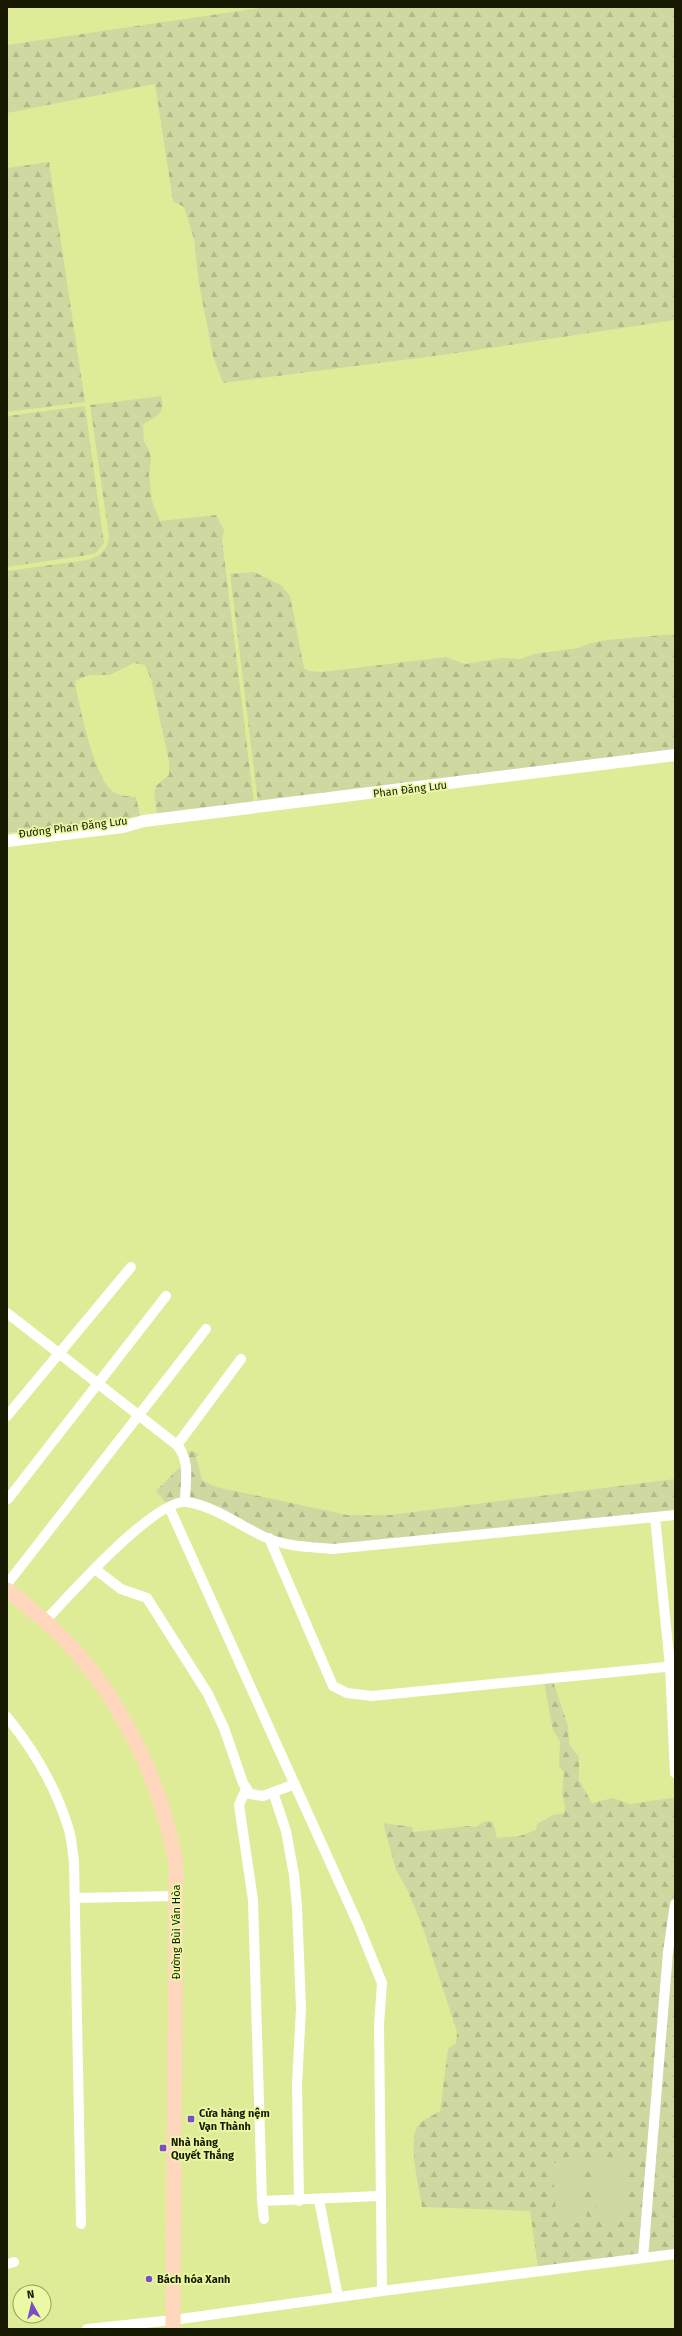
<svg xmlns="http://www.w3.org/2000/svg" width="682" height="2336" viewBox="0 0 682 2336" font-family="'Fira Sans',sans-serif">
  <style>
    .forest { fill: url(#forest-firs) }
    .pitch { fill: #cfd8a1 }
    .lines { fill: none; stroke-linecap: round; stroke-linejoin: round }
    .minor { stroke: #fff; stroke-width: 10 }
    .tertiary { stroke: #fff; stroke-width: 12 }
    .primary { stroke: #fed7bc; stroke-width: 15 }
    .poi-dot { fill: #794ec7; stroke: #ebf9a5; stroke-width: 1.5 }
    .labels { text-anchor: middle; stroke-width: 3.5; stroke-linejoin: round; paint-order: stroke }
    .street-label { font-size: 11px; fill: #171a00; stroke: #ebf9a5 }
    .poi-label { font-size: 11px; font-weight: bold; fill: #171a00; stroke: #ebf9a5; text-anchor: start }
  </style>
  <defs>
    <pattern id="forest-firs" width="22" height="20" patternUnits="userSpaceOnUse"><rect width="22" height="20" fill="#cfd8a1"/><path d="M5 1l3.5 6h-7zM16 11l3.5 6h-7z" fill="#b1b989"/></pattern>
  </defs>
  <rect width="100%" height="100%" fill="#deec98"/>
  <path class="forest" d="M266,7H675V320L457,353L223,383L213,356L199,284L194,239L184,207L173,201L155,84L7,113V45Z
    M49,162L85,402L7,412V168Z
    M161,396C166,413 157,417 143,424L144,442L149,450L151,459L149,475L152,501L160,521L216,515L224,530L222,539L254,803L157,814L154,794L156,786L169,775V761L151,679L145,665L134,663L110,675H89L75,681C79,706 93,771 110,789C116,796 128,796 136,797L140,816L7,833V571L87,560C100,556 107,551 109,537L90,405Z
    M85,406L104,543L96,553L88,555L7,567V416Z
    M254,572L281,585L290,596L304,668L309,671L321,672L446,657L465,664L502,658L520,659L534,654L578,648L591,643L607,640L675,634V750L258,803L230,574Z
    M192,1451L199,1454L196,1457L202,1480L216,1487L347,1515H390L675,1479V1512L332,1546L291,1541L270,1535L203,1503L167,1504L156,1491L177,1470L190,1463L187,1452Z
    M553,1681L568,1726L569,1744L579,1757V1780L592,1803L613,1798L630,1804L671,1798L675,1799V2251L538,2268L530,2211L422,2207C419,2186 408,2146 417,2127C421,2120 432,2116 440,2111L448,2049L456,2043L457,2032L423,1928L407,1889L396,1870L383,1823L412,1827L413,1832L468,1826L476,1827L485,1821L493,1822L497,1838L520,1836L536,1830L537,1824L553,1815L564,1813L565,1806L562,1793L564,1773L559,1766L560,1742L553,1730L544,1682Z"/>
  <path class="pitch" d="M623,2157L628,2218L598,2221L593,2160Z
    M582,2161L587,2222L557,2225L552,2163Z"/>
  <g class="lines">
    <path class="minor" d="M7,1313L177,1445C191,1462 185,1481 185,1502
      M7,1416L131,1267
      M177,1445L241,1359
      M8,1499L166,1296
      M169,1507L358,1924L382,1983L379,2025L382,2291
      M655,1517L670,1666L675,1773
      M269,1538L333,1686L347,1693L372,1696L675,1666
      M95,1569L121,1589L147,1598L208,1694L224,1728L243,1783L250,1794L263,1796L295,1784
      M7,1584L206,1329
      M45,1621C69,1596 155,1498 187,1502C215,1506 242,1527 267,1538C288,1547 311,1547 333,1549L675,1515
      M7,1717C33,1749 56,1788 68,1827C72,1838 72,1850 74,1861L81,2224
      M246,1789L239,1805L253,1900L262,2201L379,2196
      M273,1792L286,1831L294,1875L297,1907L301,2008L297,2085L299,2201
      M76,1898L176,1896
      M319,2200L338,2297
      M262,2201L264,2219
      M643,2258L668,1952L675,1904
      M7,2264L14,2262
      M87,2329L173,2320L382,2291L675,2254"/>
    <path class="tertiary" d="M7,841L123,827L144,821L675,755"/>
    <path class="primary" d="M7,1590C28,1606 48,1623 67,1642C122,1700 163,1786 176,1865L173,2329"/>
  </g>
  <g class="poi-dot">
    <rect x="187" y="2115" width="8" height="8" rx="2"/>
    <rect x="159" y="2144" width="8" height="8" rx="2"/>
    <circle cx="149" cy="2279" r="4"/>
  </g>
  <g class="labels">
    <g class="street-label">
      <text transform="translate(410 789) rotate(-7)" y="4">Phan Đăng Lưu</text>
      <text transform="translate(73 827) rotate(-7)" y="4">Đường Phan Đăng Lưu</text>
      <text transform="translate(176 1932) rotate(-90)" y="4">Đường Bùi Văn Hòa</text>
    </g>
    <g class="poi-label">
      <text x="199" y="2117">Cửa hàng nệm<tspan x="199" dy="13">Vạn Thành</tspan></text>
      <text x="171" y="2146">Nhà hàng<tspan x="171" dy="13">Quyết Thắng</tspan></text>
      <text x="157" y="2283">Bách hóa Xanh</text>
    </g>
  </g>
  <rect width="682" height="2336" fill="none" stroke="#171a00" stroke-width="16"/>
  <g transform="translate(32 2304) rotate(352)"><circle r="19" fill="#ebf9a5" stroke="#96a063"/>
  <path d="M0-3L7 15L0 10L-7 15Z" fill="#794ec7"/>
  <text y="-6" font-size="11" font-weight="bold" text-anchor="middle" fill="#171a00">N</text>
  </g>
</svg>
